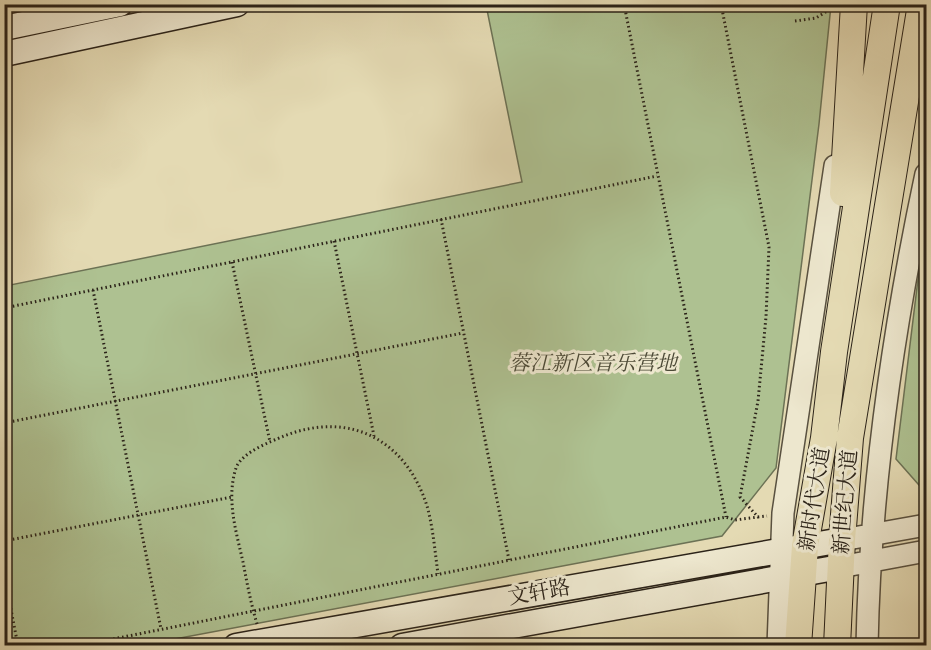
<svg xmlns="http://www.w3.org/2000/svg" width="931" height="650" viewBox="0 0 931 650" font-family="'IM FELL Great Primer','Noto Serif SC',serif">
  <style>
    .green { fill: #aec191; stroke: #6c7255; stroke-width: 1.5 }
    .lines { fill: none; stroke-linecap: round; stroke-linejoin: round }
    .tertiary-casing { stroke: #595140; stroke-width: 24 }
    .secondary-casing { stroke: #2b2319; stroke-width: 27 }
    .primary-casing { stroke: #2b2319; stroke-width: 28 }
    .path { stroke: #2b2319; stroke-width: 3; stroke-dasharray: 1.5 3; stroke-linecap: butt }
    .tertiary { stroke: #ede7ce; stroke-width: 21 }
    .secondary { stroke: #ede7ce; stroke-width: 24 }
    .primary { stroke: #e4dab3; stroke-width: 26 }
    .labels { text-anchor: middle; stroke-width: 6; stroke-linejoin: round; paint-order: stroke }
    .park-label { font-size: 21px; font-style: italic; fill: #4c4a37; stroke: #ede7ce }
    .street-label { font-size: 21px; fill: #2b2319; stroke: #ede7ce }
  </style>
  <rect width="100%" height="100%" fill="#e4dab3"/>
  <filter id="stains"><feTurbulence type="fractalNoise" baseFrequency=".00333" numOctaves="4"/><feColorMatrix values="0 0 0 0 .2 0 0 0 0 .09 0 0 0 0 .02 0 0 0 .5 -.17"/></filter>
  <radialGradient id="worn" r=".72"><stop offset=".6" stop-color="#630" stop-opacity="0"/><stop offset="1" stop-color="#630" stop-opacity=".3"/></radialGradient>
  <path class="green" d="M486,5H831L819,124L776,468L722,536L143,645H5V286L522,182Z
    M926,214V493L896,459Z"/>
  <g class="lines">
    <g class="tertiary-casing">
      <path id="tertiary" d="M842,540L926,525
        M840,567L926,551
        M778,646L783,513L835,166
        M867,646C870,487 893,329 926,174"/>
    </g>
    <g class="secondary-casing">
      <path id="secondary" d="M4,28L120,4
        M4,54L237,4
        M236,646L842,540
        M402,646L840,567"/>
    </g>
    <g class="primary-casing">
      <path id="primary" d="M843,193L854,4
        M798,646L805,546L824,438L834,352L887,4
        M837,646L842,540L850,438L921,4"/>
    </g>
    <path class="path" d="M624,4L726,517
      M721,4L769,247L766,317L758,401L740,497L758,517L767,516
      M795,21L816,18L835,6
      M441,219L509,560
      M334,241L374,436
      M232,262L270,442
      M93,290L161,629
      M4,308L657,176
      M4,423L463,333
      M4,541L232,497
      M4,573L18,646
      M257,624C251,604 247,583 243,562C236,531 226,499 236,468C242,452 270,442 284,436C350,410 406,440 427,506C433,527 435,552 438,574
      M78,646L726,517L735,520L758,517"/>
    <use href="#tertiary" class="tertiary"/>
    <use href="#secondary" class="secondary"/>
    <use href="#primary" class="primary"/>
  </g>
  <g class="labels">
    <g class="park-label">
      <text x="593" y="370">蓉江新区音乐营地</text>
    </g>
    <g class="street-label">
      <text transform="translate(814 499) rotate(-81)" y="7">新时代大道</text>
      <text transform="translate(845 502) rotate(-85)" y="7">新世纪大道</text>
      <text transform="translate(539 592) rotate(-10)" y="7">文轩路</text>
    </g>
  </g>
  <rect width="931" height="650" fill="none" stroke="#e4dab3" stroke-width="24"/>
  <rect x="6" y="6" width="919" height="638" fill="none" stroke="#2b2319" stroke-width="3"/>
  <rect x="12" y="12" width="907" height="626" fill="none" stroke="#2b2319" stroke-width="1.5"/>
  <rect width="100%" height="100%" filter="url(#stains)"/>
  <rect width="100%" height="100%" fill="url(#worn)"/>
</svg>
